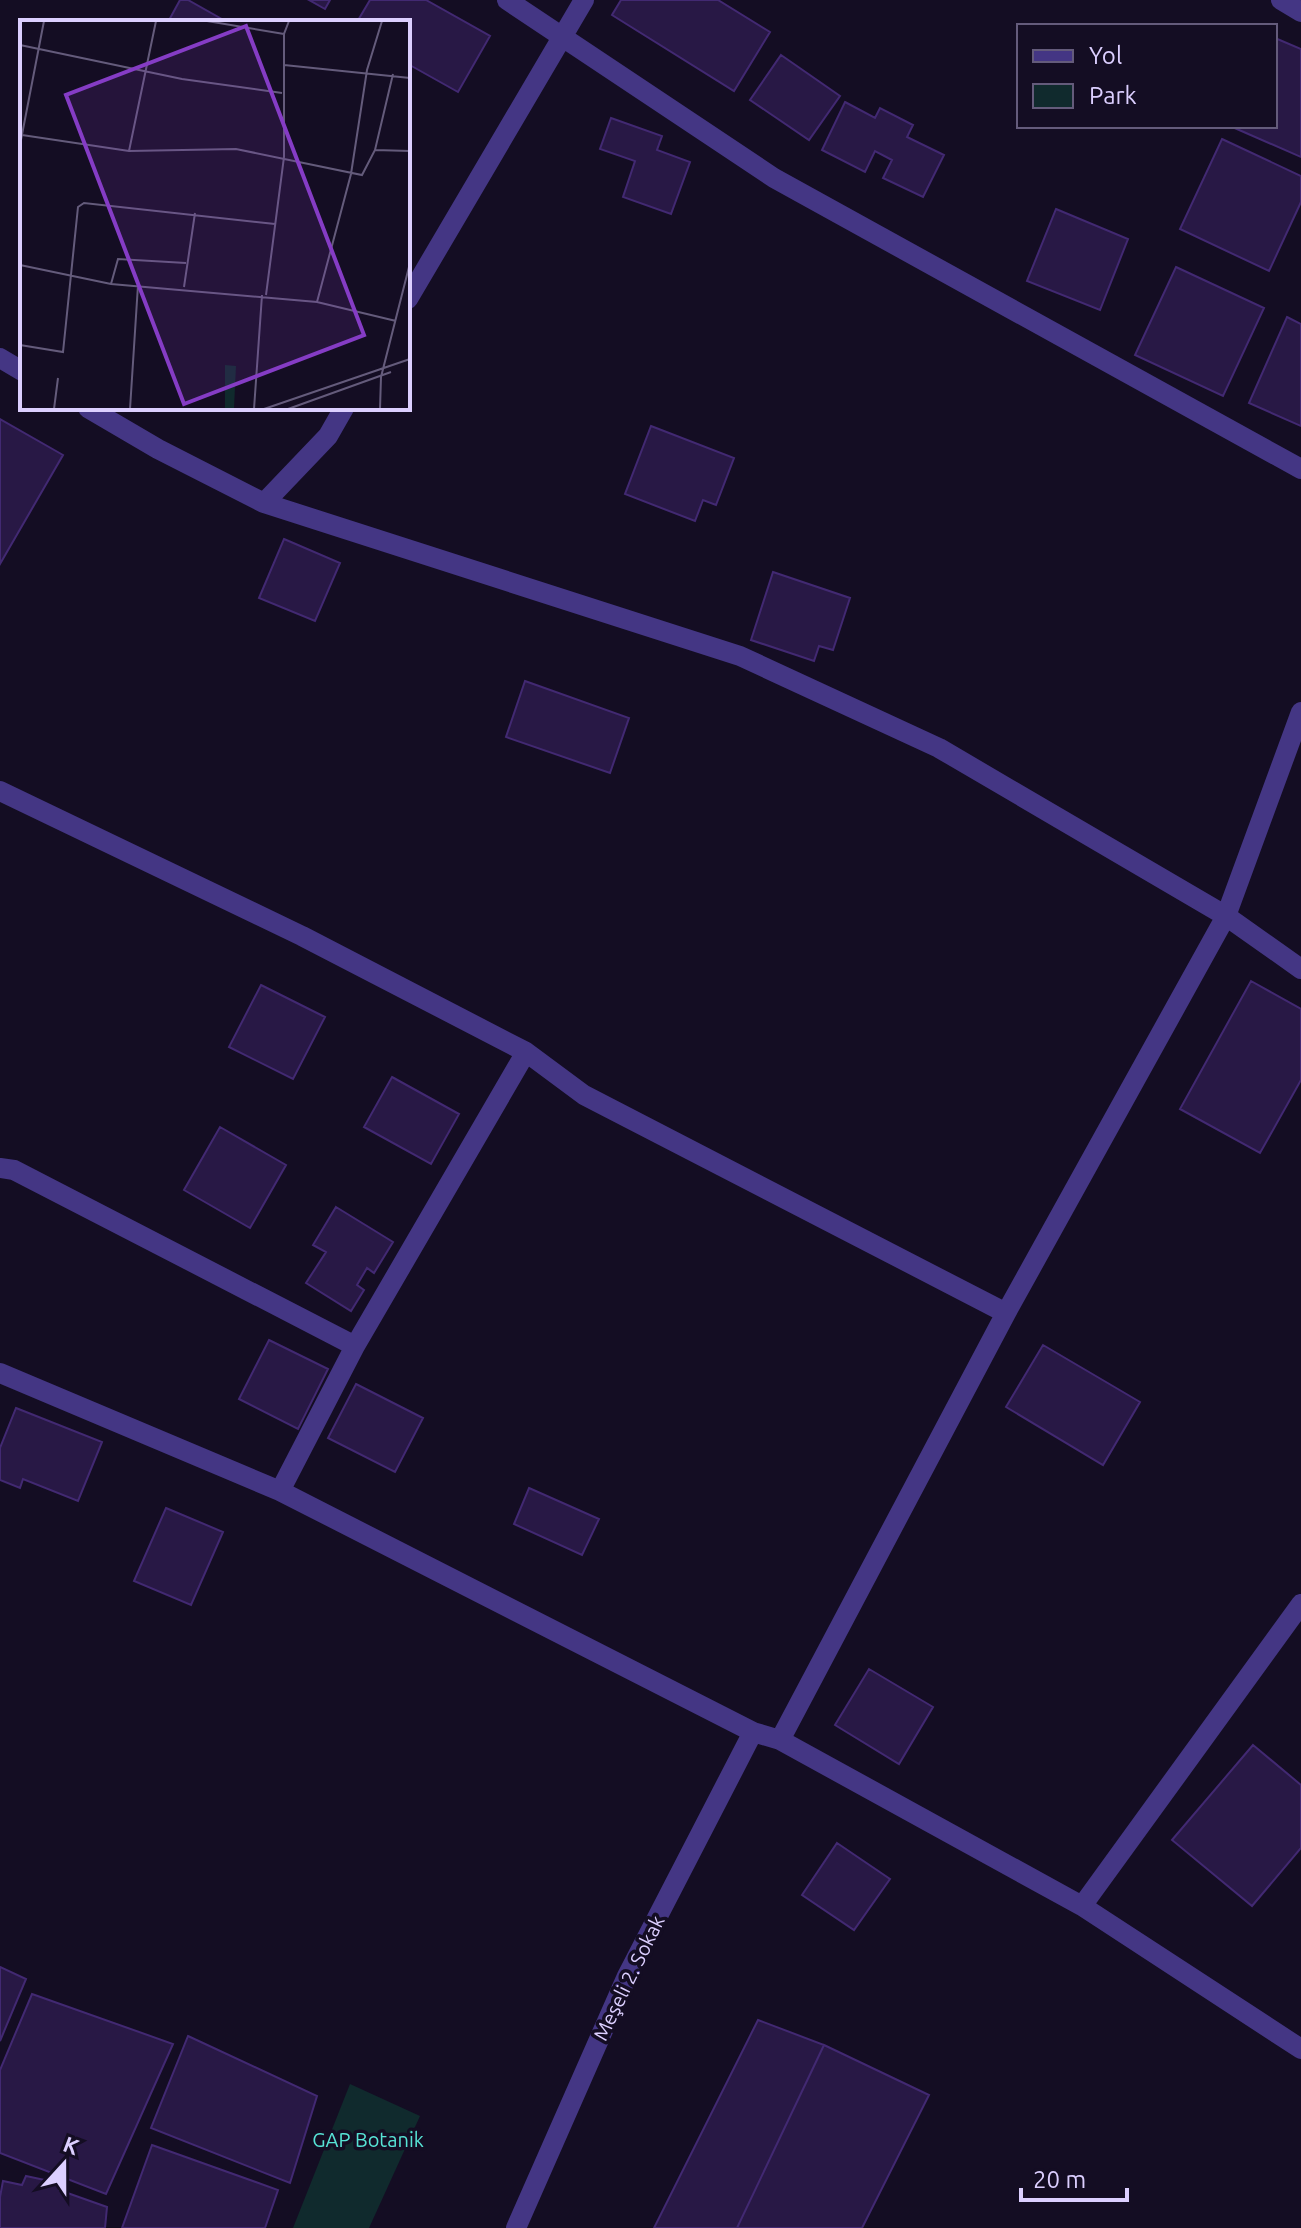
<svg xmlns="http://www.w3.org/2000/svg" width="1301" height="2228" viewBox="0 0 1301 2228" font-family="Ubuntu,sans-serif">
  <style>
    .green { fill: #102a2d }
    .building { fill: #281845; stroke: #422972; stroke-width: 2 }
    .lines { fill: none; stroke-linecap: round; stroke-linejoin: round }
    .street { stroke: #443684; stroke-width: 20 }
    .labels { text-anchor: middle; stroke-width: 7; stroke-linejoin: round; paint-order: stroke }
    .street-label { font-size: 20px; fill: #dccfff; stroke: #140d23 }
    .park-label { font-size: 20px; fill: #57e3d5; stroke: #140d23 }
    .inset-road { fill: none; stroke: #645b7b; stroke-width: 2 }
    .view { fill: #853cc5; fill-opacity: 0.15; stroke: #853cc5; stroke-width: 4 }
    .inset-edge { fill: none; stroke: #dccfff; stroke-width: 4 }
  </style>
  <rect width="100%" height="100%" fill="#140d23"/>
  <path class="green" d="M350,2084L420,2116L369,2228H293Z"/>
  <path class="building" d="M180,0H188L227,22H168Z
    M309,0H330L325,9Z
    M370,0H426L490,36L458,92L408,64V22H357Z
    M621,0H718L770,32L734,91L612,15Z
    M1275,38L1301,49V157L1230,126H1275Z
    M781,55L840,96L809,140L750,100Z
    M845,102L875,118L880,108L913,125L907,137L944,155L923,197L883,178L892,160L875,151L865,172L822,150Z
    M611,118L662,136L657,150L690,162L671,214L623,197L635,161L600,149Z
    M1222,139L1301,176V202L1269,271L1180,229Z
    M1056,209L1128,239L1100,310L1027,281Z
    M1176,267L1264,308L1223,396L1135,355Z
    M1287,317L1301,324V426L1249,403Z
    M0,419L63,455L0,564Z
    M651,426L734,458L716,505L703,500L695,521L625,494Z
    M284,539L340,563L315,621L259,598Z
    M773,572L850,598L833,650L819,646L814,661L751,640Z
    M525,681L629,718L610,773L506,737Z
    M1251,981L1301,1009V1080L1260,1153L1180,1109Z
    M261,985L325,1017L293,1079L229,1047Z
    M392,1077L459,1114L431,1164L364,1127Z
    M220,1127L286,1165L250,1228L184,1190Z
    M336,1207L393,1242L374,1273L367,1268L357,1285L364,1290L351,1311L306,1283L326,1252L313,1245Z
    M269,1340L328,1369L298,1429L239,1399Z
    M1043,1345L1140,1402L1103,1465L1006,1407Z
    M356,1384L423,1418L395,1472L328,1438Z
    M16,1408L102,1442L78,1501L23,1479L20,1488L0,1480V1448Z
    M529,1488L599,1519L582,1555L514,1524Z
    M166,1508L223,1532L191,1605L134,1581Z
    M869,1669L933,1707L899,1764L835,1725Z
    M1253,1745L1301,1785V1848L1252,1906L1172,1840Z
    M837,1843L890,1879L854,1930L802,1895Z
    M0,1967L26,1979L0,2041Z
    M32,1994L173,2044L106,2194L0,2153V2070Z
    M758,2020L824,2045L737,2228H654Z
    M188,2036L317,2096L290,2183L151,2128Z
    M824,2045L929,2095L862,2228H737Z
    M152,2145L278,2190L265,2228H122Z
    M26,2176L59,2183V2190L107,2207L105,2228H0V2197L3,2181L22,2185Z"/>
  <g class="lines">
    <path class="street" d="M507,0L774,178L1301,469
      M1281,0L1301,12
      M408,299L584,0
      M0,358L22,371
      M88,408L158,449L264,503L740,656L939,748L1226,916L1301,969
      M264,503L328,436L344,408
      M0,791L302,936L526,1052L584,1095L1006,1313
      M0,1168L14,1170L355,1346
      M0,1373L280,1491L753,1732L780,1740L1082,1906L1301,2049
      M280,1491L355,1346L526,1052
      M780,1740L1006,1313L1226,916L1301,712
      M1082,1906L1301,1604
      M516,2228L627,1976L753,1732"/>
  </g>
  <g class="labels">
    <g class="street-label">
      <text transform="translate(629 1978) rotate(-64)" y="7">Meşeli 2. Sokak</text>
    </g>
    <g class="park-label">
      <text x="368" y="2147">GAP Botanik</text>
    </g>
  </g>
  <g transform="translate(20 20)">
    <rect width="390" height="390" fill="#140d23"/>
    <path d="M205,345L216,346L214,388L205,389Z" fill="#102a2d"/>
    <path class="inset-road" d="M187,1L264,14M0,25L162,59L262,73M264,45L390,58M2,115L109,131L216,129L342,155L355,130L373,54M0,125L24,1M355,130L390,131M109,131L136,1M0,245L91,264L297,282L376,301M91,264L98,239L166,243M164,267L175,193M246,275L264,137V14L269,1M297,282L331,154L347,50L362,1M0,325L43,332L58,187L64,183L255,204M34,389L38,358M110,389L118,265M234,389L242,275M244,389L390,339M268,389L371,352M360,389L361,357L390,243"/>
    <path class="view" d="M226,6L344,315L164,384L46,75Z"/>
    <rect width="390" height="390" class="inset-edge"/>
  </g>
  <rect x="1017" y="24" width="260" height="104" fill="#140d23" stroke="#645b7b" stroke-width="2"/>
  <rect x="1033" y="50" width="40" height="12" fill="#443684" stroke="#645b7b" stroke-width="2"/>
  <text x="1089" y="64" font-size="24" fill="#dccfff">Yol</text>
  <rect x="1033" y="84" width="40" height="24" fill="#102a2d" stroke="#645b7b" stroke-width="2"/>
  <text x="1089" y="104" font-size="24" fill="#dccfff">Park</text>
  <g transform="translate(64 2164) rotate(21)" stroke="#140d23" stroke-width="6" paint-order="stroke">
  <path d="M0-6L14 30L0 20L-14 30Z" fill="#dccfff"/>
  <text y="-12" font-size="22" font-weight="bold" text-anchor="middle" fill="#dccfff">K</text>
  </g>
  <path d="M1021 2188v12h106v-12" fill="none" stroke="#dccfff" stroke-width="4"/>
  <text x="1033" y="2188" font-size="24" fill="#dccfff" stroke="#140d23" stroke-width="6" paint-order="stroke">20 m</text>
</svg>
